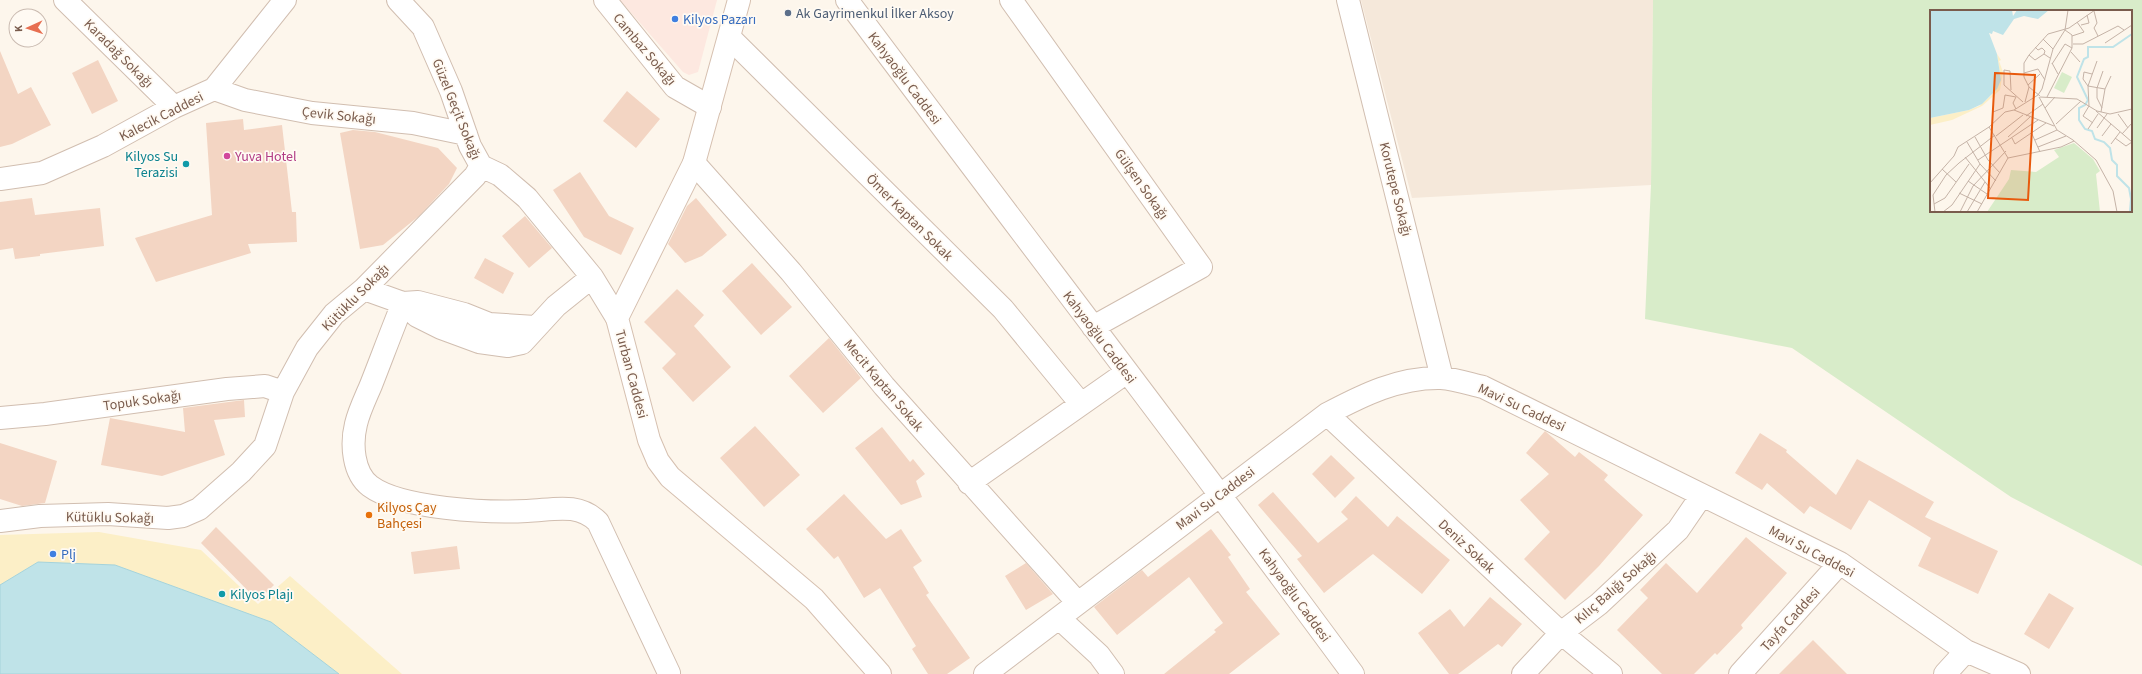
<svg xmlns="http://www.w3.org/2000/svg" width="2142" height="674" viewBox="0 0 2142 674" font-family="'Source Sans 3',sans-serif">
  <style>
    .residential { fill: #f5e8da }
    .commercial { fill: #fde8e0 }
    .green { fill: #d8ecc9; fill-rule: evenodd }
    .sand { fill: #fcefc7 }
    .water { fill: #bfe3e8; stroke: #a5d3da }
    .building { fill: #f3d5c3 }
    .lines { fill: none; stroke-linecap: round; stroke-linejoin: round }
    .street-casing { stroke: #d1beb0; stroke-width: 24 }
    .secondary-casing { stroke: #d6c0b0; stroke-width: 24 }
    .street { stroke: #fff; stroke-width: 22 }
    .secondary { stroke: #fff; stroke-width: 22 }
    .service-dot { fill: #5c6f8a; stroke: #fffaf3; stroke-width: 1.5 }
    .shop-dot { fill: #3f7fe0; stroke: #fffaf3; stroke-width: 1.5 }
    .hotel-dot { fill: #d1479c; stroke: #fffaf3; stroke-width: 1.5 }
    .culture-dot { fill: #0f9aa8; stroke: #fffaf3; stroke-width: 1.5 }
    .food-dot { fill: #e8710a; stroke: #fffaf3; stroke-width: 1.5 }
    .labels { text-anchor: middle; stroke-width: 3.5; stroke-linejoin: round; paint-order: stroke }
    .service-label { font-size: 14px; fill: #4e5e75; stroke: #fffaf3; text-anchor: start }
    .shop-label { font-size: 14px; fill: #366cbe; stroke: #fffaf3; text-anchor: start }
    .street-label { font-size: 14px; fill: #7a5c4d; stroke: #fffaf3 }
    .culture-label { font-size: 14px; fill: #0d838f; stroke: #fffaf3; text-anchor: end }
    .hotel-label { font-size: 14px; fill: #b23c85; stroke: #fffaf3; text-anchor: start }
    .food-label { font-size: 14px; fill: #c56008; stroke: #fffaf3; text-anchor: start }
    .inset-river { fill: none; stroke: #bfe3e8; stroke-width: 2 }
    .inset-road { fill: none; stroke: #c5b3a7; stroke-width: 1 }
    .view { fill: #e8590c; fill-opacity: 0.15; stroke: #e8590c; stroke-width: 2 }
    .inset-edge { fill: none; stroke: #7a5c4d; stroke-width: 2 }
  </style>
  <rect width="100%" height="100%" fill="#fdf6ec"/>
  <path class="residential" d="M1361,0H1653L1651,185L1412,198Z"/>
  <path class="commercial" d="M620,0H717L698,72L689,75L683,72Z"/>
  <path class="green" d="M1653,0H2142V566L2011,497L1792,348L1645,319L1651,185ZM1931,11H2131V211H1931Z"/>
  <path class="sand" d="M99,532L201,550L258,604L290,576L402,674H339L271,622L115,565L38,562L0,585V535Z"/>
  <path class="water" d="M38,562L115,565L271,622L339,674H0V585Z"/>
  <path class="building" d="M0,51L18,94L31,87L51,125L12,144L0,147Z
    M98,60L118,101L92,114L72,73Z
    M627,91L660,119L636,148L603,121Z
    M243,119L244,130L282,125L292,212H296L297,242L248,244L251,253L156,282L135,238L212,215L206,123Z
    M353,130L375,132L438,148L457,168L449,184L419,216L383,245L360,249L340,133Z
    M580,172L609,216L634,228L621,255L584,237L553,190Z
    M32,198L35,215L100,208L104,246L40,254V256L15,259L13,248L0,250V202Z
    M696,198L727,235L702,256L685,263L668,244L687,206Z
    M525,216L552,248L529,268L502,236Z
    M485,258L514,273L503,294L474,278Z
    M752,263L792,307L761,335L722,291Z
    M677,289L704,315L694,326L731,367L693,402L662,368L676,354L644,322Z
    M829,338L861,378L823,413L789,376Z
    M244,400L245,417L214,420L225,455L162,476L101,465L110,418L185,432L183,408Z
    M755,426L800,475L764,507L720,458Z
    M882,427L910,462L913,459L925,474L916,481L922,497L901,505L855,448Z
    M1545,431L1575,457L1579,452L1608,475L1604,480L1643,515L1599,566L1565,600L1524,559L1550,532L1520,500L1549,474L1526,453Z
    M1760,433L1787,450L1786,452L1836,495L1857,459L1934,502L1925,517L1998,551L1978,594L1918,566L1931,538L1869,500L1851,530L1810,506L1804,514L1767,483L1762,490L1735,473Z
    M0,443L57,461L45,503L22,506L0,499Z
    M1331,455L1355,478L1335,498L1312,474Z
    M1273,492L1318,543L1348,519L1341,512L1356,496L1388,527L1397,516L1450,560L1422,594L1373,554L1324,593L1297,559L1302,556L1258,505Z
    M844,494L886,539L901,529L922,561L913,567L929,593L926,595L970,658L947,674H928L912,649L916,646L880,588L864,598L838,556L834,559L806,529Z
    M216,527L274,585L258,601L201,543Z
    M1211,529L1231,555L1228,557L1250,589L1246,592L1280,634L1229,674H1164L1216,632L1214,630L1223,623L1189,577L1117,635L1094,607L1142,570L1148,577Z
    M1746,537L1787,573L1741,625L1743,628L1717,655L1715,653L1694,674H1662L1617,630L1648,598L1640,590L1666,563L1697,593Z
    M457,546L460,569L414,574L411,552Z
    M1026,563L1053,594L1026,610L1005,576Z
    M2049,593L2074,608L2049,649L2024,634Z
    M1490,597L1522,624L1502,647L1498,644L1458,674H1449L1418,633L1450,609L1464,627Z
    M1813,640L1847,674H1779Z"/>
  <g class="lines">
    <g class="street-casing">
      <path id="street" d="M65,0L174,107
        M398,0L423,27L451,91L470,146L481,166L500,175L527,198L592,277L617,318
        M605,0L675,87L710,107
        M847,0C1015,225 1187,448 1353,674
        M1011,0L1201,267L1093,327
        M1348,0L1442,378
        M730,38L1003,309L1081,404
        M214,89L245,100L312,113L413,123L466,134
        M694,163L791,272L884,386L1078,603
        M0,179L42,173L103,146L174,107L214,89L285,0
        M364,289L403,303L418,302L464,314L489,324L535,327
        M403,303C392,330 382,357 371,385C366,397 359,411 356,424C351,444 353,473 370,486C401,509 488,513 527,511C553,510 578,502 598,522L669,673
        M403,303L417,316L441,328L479,342L508,346L522,343L556,306L592,277
        M1327,414L1561,633L1611,674
        M0,418L45,414L227,389L265,386L283,392
        M969,483L1127,372
        M0,521L40,516L108,514L168,518L183,516L199,509L241,472L265,446L283,392L307,348L334,314L364,289L475,176L481,166
        M1060,619L1099,655L1113,674
        M985,674L1327,414C1363,395 1399,377 1441,378C1455,379 1470,384 1483,387L1840,563L1966,651L2019,674
        M1523,674L1561,633L1599,604L1678,530L1702,495
        M1740,674L1840,563
        M1945,674L1966,651"/>
    </g>
    <g class="secondary-casing">
      <path id="secondary" d="M739,0L694,163L617,318L649,440L658,461L670,477L814,599L880,674"/>
    </g>
    <use href="#street" class="street"/>
    <use href="#secondary" class="secondary"/>
  </g>
  <circle class="service-dot" cx="788" cy="13" r="4"/>
  <g class="shop-dot">
    <circle cx="675" cy="19" r="4"/>
    <circle cx="53" cy="554" r="4"/>
  </g>
  <circle class="hotel-dot" cx="227" cy="156" r="4"/>
  <g class="culture-dot">
    <circle cx="186" cy="164" r="4"/>
    <circle cx="222" cy="594" r="4"/>
  </g>
  <circle class="food-dot" cx="369" cy="515" r="4"/>
  <g class="labels">
    <g class="service-label">
      <text x="796" y="18">Ak Gayrimenkul İlker Aksoy</text>
    </g>
    <g class="shop-label">
      <text x="683" y="24">Kilyos Pazarı</text>
      <text x="61" y="559">Plj</text>
    </g>
    <g class="street-label">
      <text transform="translate(645 49) rotate(50)" y="5">Cambaz Sokağı</text>
      <text transform="translate(119 53) rotate(45)" y="5">Karadağ Sokağı</text>
      <text transform="translate(905 78) rotate(53)" y="5">Kahyaoğlu Caddesi</text>
      <text transform="translate(457 109) rotate(68)" y="5">Güzel Geçit Sokağı</text>
      <text transform="translate(339 115) rotate(6)" y="5">Çevik Sokağı</text>
      <text transform="translate(161 116) rotate(-27)" y="5">Kalecik Caddesi</text>
      <text transform="translate(1142 184) rotate(55)" y="5">Gülşen Sokağı</text>
      <text transform="translate(1396 189) rotate(76)" y="5">Korutepe Sokağı</text>
      <text transform="translate(910 217) rotate(45)" y="5">Ömer Kaptan Sokak</text>
      <text transform="translate(355 297) rotate(-45)" y="5">Kütüklu Sokağı</text>
      <text transform="translate(1100 337) rotate(53)" y="5">Kahyaoğlu Caddesi</text>
      <text transform="translate(632 374) rotate(75)" y="5">Turban Caddesi</text>
      <text transform="translate(884 385) rotate(50)" y="5">Mecit Kaptan Sokak</text>
      <text transform="translate(142 400) rotate(-8)" y="5">Topuk Sokağı</text>
      <text transform="translate(1522 407) rotate(25)" y="5">Mavi Su Caddesi</text>
      <text transform="translate(1215 498) rotate(-37)" y="5">Mavi Su Caddesi</text>
      <text transform="translate(110 517) rotate(1)" y="5">Kütüklu Sokağı</text>
      <text transform="translate(1467 546) rotate(43)" y="5">Deniz Sokak</text>
      <text transform="translate(1812 551) rotate(28)" y="5">Mavi Su Caddesi</text>
      <text transform="translate(1615 587) rotate(-41)" y="5">Kılıç Balığı Sokağı</text>
      <text transform="translate(1295 595) rotate(54)" y="5">Kahyaoğlu Caddesi</text>
      <text transform="translate(1790 619) rotate(-48)" y="5">Tayfa Caddesi</text>
    </g>
    <g class="culture-label">
      <text x="178" y="161">Kilyos Su<tspan x="178" dy="16">Terazisi</tspan></text>
      <text x="230" y="599" text-anchor="start">Kilyos Plajı</text>
    </g>
    <g class="hotel-label">
      <text x="235" y="161">Yuva Hotel</text>
    </g>
    <g class="food-label">
      <text x="377" y="512">Kilyos Çay<tspan x="377" dy="16">Bahçesi</tspan></text>
    </g>
  </g>
  <g transform="translate(1930 10)">
    <rect width="202" height="202" fill="#fdf6ec"/>
    <path d="M132,62L142,67L134,83L124,78ZM144,133L163,149L170,161L166,164L170,202H57L79,169L81,160L106,162L129,147L124,140Z" fill="#d8ecc9"/>
    <path d="M67,44L71,50L69,51L73,62L70,80L52,96L22,110L0,115V108L39,100L49,96L63,84L71,70Z" fill="#fcefc7"/>
    <path d="M0,0H82L83,6L87,0H119L108,9L94,6L84,9L73,25L63,21L62,24L59,23L67,44L71,70L67,79L52,94L39,100L0,108Z" fill="#bfe3e8"/>
    <path class="inset-river" d="M200,201L201,189L199,178L187,166V155L182,150L180,138L174,132L165,129L162,121L155,119L149,110V98L155,95L158,90L147,67L154,49L158,47V37H183L202,24"/>
    <path class="inset-road" d="M164,1L167,13L164,18L168,26M151,15L159,13L157,5M142,26L154,22L147,12M113,29L123,39M175,33L202,15M143,34H153L188,16L194,20M105,37L108,40L112,38L115,41L114,44L120,48M141,42L150,52M99,45L105,50L114,44M122,53L128,64M122,54L135,34L142,38M94,63L108,59L115,70M162,64L154,62L153,69L158,76L175,79M98,75L110,64M81,80L80,61L74,60V75L93,92M110,86L99,77L94,67V53L99,45L118,24L139,18L165,0M86,87L83,93L86,99M109,87L127,120L143,130L166,150L183,181L187,202M110,87L147,89L167,101L180,104L202,99M117,87L142,38V25L135,20M95,92L99,77M159,96L158,76L167,51M159,96L153,106L163,113M115,98L125,87M172,98L167,88V78L173,61M84,100L108,85L112,79L123,39L135,20L138,0M166,101L202,132M63,102L73,98L75,85L86,87M171,102L175,79L181,66M188,104L198,118M96,106L113,94M126,114L151,91M167,118L177,104M158,119L168,104M102,124L110,142M192,124L202,113M66,126L93,105M172,126L181,114M45,127L58,150L70,163M78,127L100,107M82,128L85,134L116,113M185,128L196,136L202,132M105,130L127,120M37,132L50,154L66,171M181,134L190,122M108,137L136,126M35,147L60,178M78,148L131,137L144,131M48,150L108,110M12,159L26,172M38,171L57,184M0,173L24,146L28,137L59,117L75,102L84,100L124,116M29,183L52,194M3,185L16,165L29,153L65,125M3,185L5,202M4,194L15,188L39,154M13,202L22,195L50,154M30,202L43,176L76,141M37,202L55,172M47,202L78,148L59,117"/>
    <path class="view" d="M65,63L105,65L98,190L58,188Z"/>
    <rect width="202" height="202" class="inset-edge"/>
  </g>
  <g transform="translate(28 28) rotate(267)"><circle r="19" fill="#fffaf3" stroke="#cabbb1"/>
  <path d="M0-3L7 15L0 10L-7 15Z" fill="#e76f51"/>
  <text y="-6" font-size="11" font-weight="bold" text-anchor="middle" fill="#7a5c4d">K</text>
  </g>
</svg>
